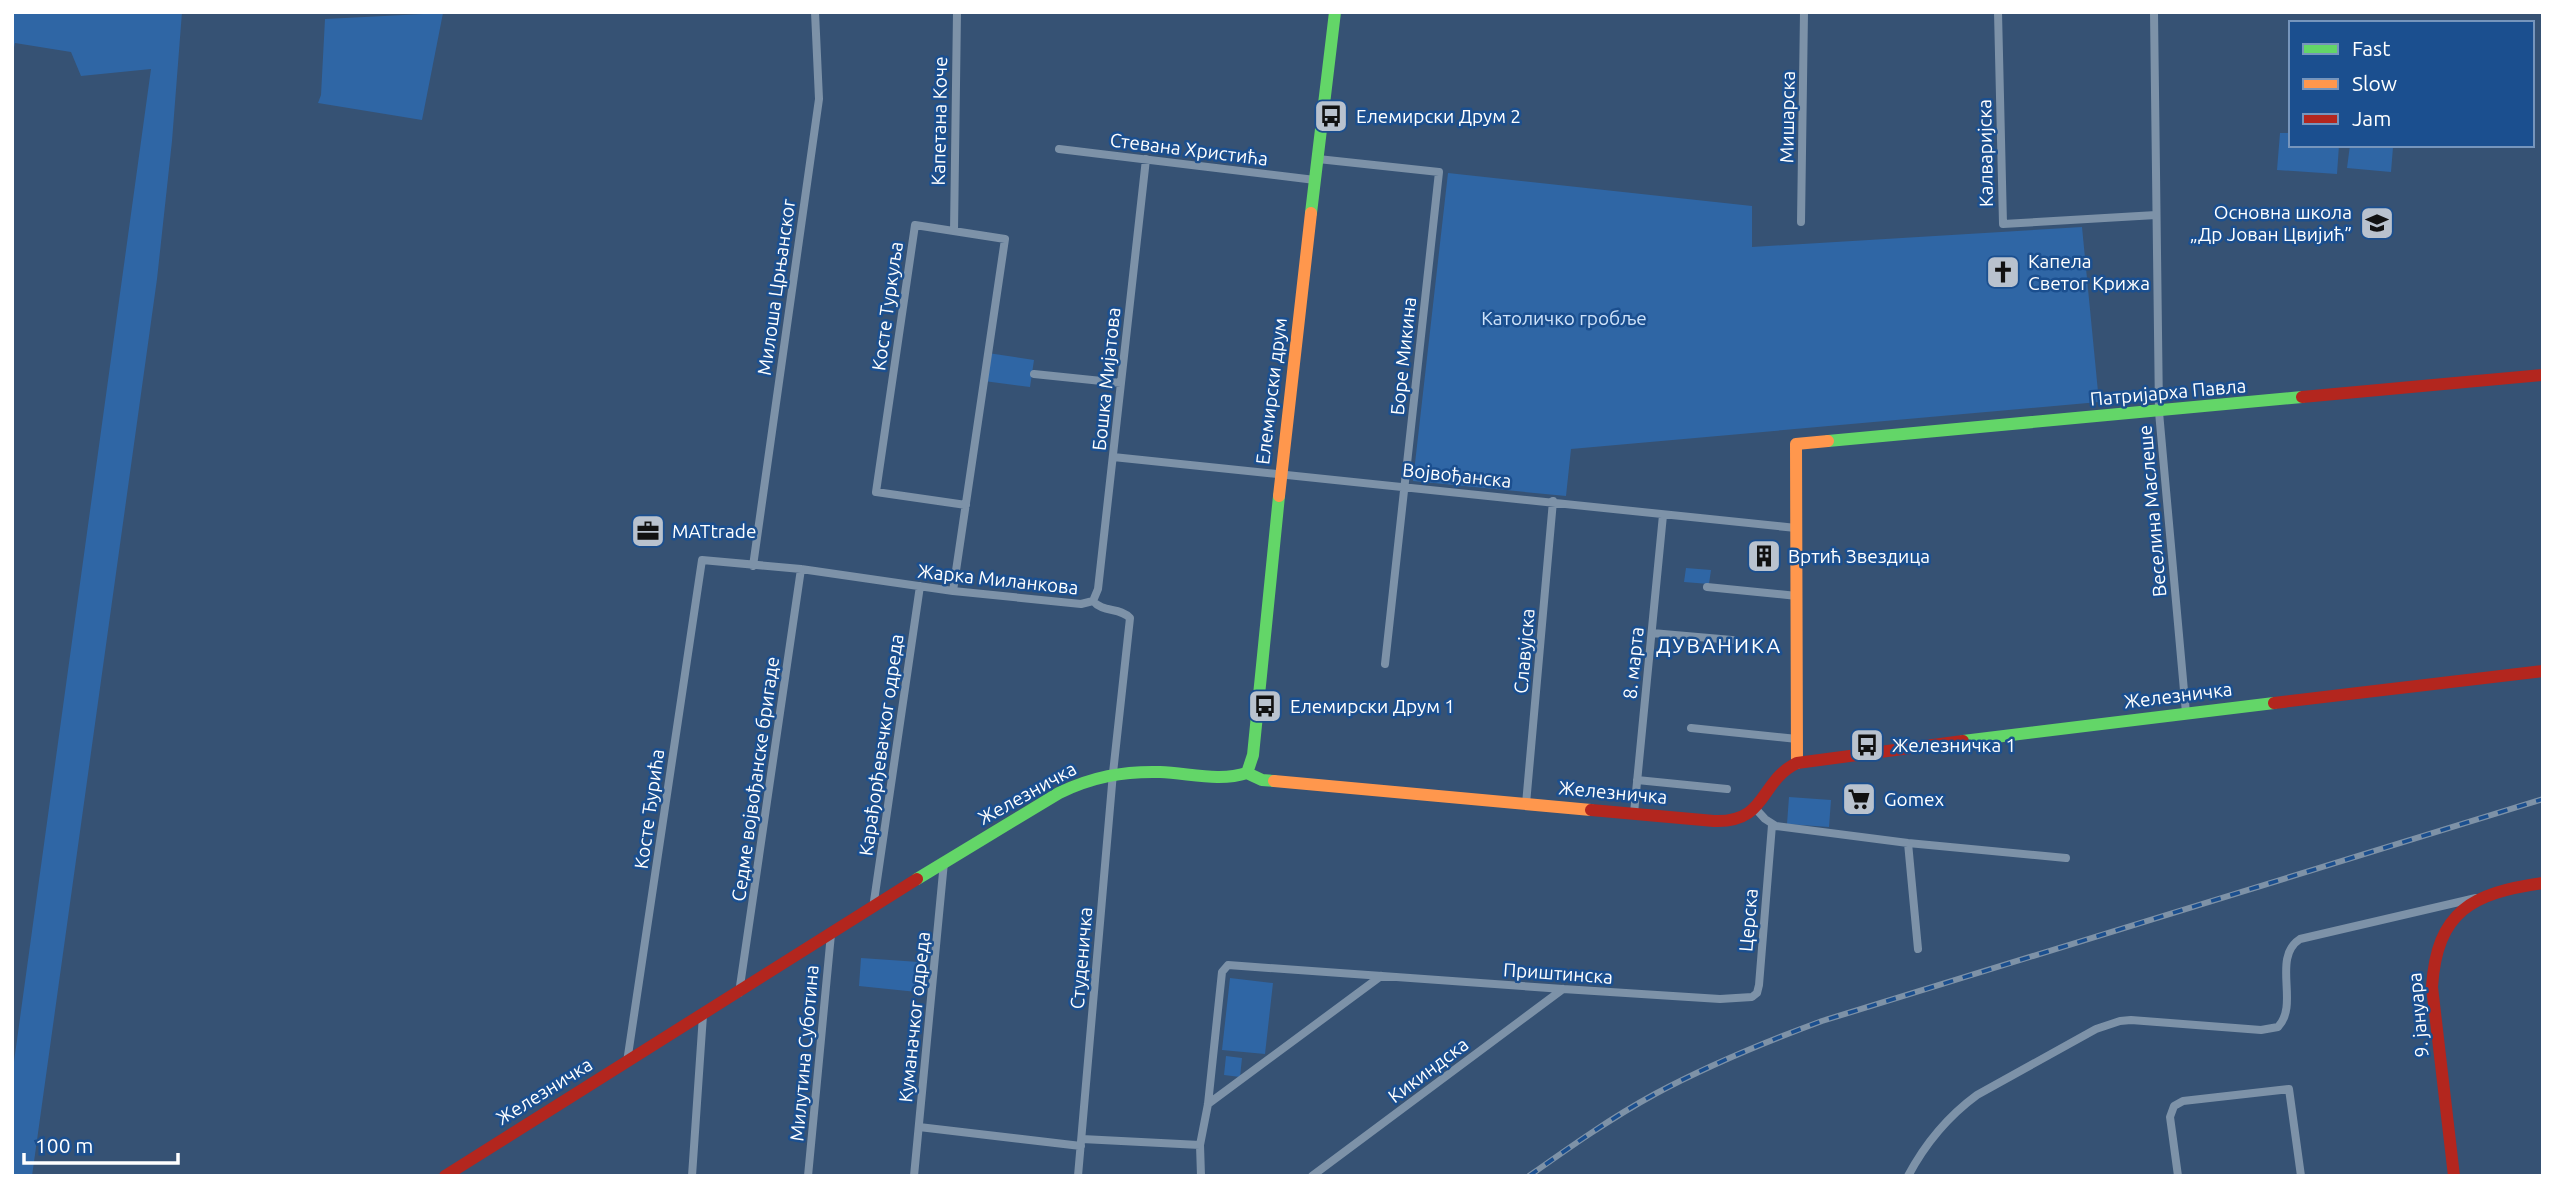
<svg xmlns="http://www.w3.org/2000/svg" width="2555" height="1188" viewBox="0 0 2555 1188" font-family="Ubuntu,sans-serif">
  <style>
    .green { fill: #2f66a5 }
    .lines { fill: none; stroke-linecap: round; stroke-linejoin: round }
    .street { stroke: #7d92a8; stroke-width: 8 }
    .fast { stroke: #63d668; stroke-width: 12 }
    .slow { stroke: #ff974d; stroke-width: 12 }
    .jam { stroke: #b3261e; stroke-width: 12 }
    .rail-casing { stroke: #7e92a7; stroke-width: 6 }
    .rail { stroke: #1b4f8f; stroke-width: 3.5; stroke-dasharray: 10; stroke-linecap: butt }
    .labels { text-anchor: middle; stroke-width: 5; stroke-linejoin: round; paint-order: stroke }
    .poi-label { font-size: 19px; fill: #fff; stroke: #1b4f8f; text-anchor: start }
    .street-label { font-size: 19px; fill: #fff; stroke: #1b4f8f }
    .park-label { font-size: 19px; fill: #cfe3fa; stroke: #1b4f8f }
    .neighbourhood-label { font-size: 21px; letter-spacing: 2px; fill: #fff; stroke: #1b4f8f }
  </style>
  <rect width="100%" height="100%" fill="#365274"/>
  <path class="green" d="M12,12H182L172,141L157,279L32,1176H12V1076L151,69L81,76L71,52L15,43L12,56Z
    M443,13L422,120L318,103L321,95L325,19Z
    M2280,133H2291V145H2339L2337,174L2277,170Z
    M2350,145L2393,147L2391,172L2347,168Z
    M1448,173L1752,206V247L2082,227L2099,402L1571,449L1566,496L1413,481Z
    M988,353L1034,360L1030,387L984,381Z
    M1686,568L1711,570L1709,584L1684,582Z
    M1789,797L1831,800L1829,827L1787,824Z
    M861,958L919,962L917,992L859,986Z
    M1230,978L1273,983L1265,1054L1222,1050Z
    M1226,1056L1242,1058L1240,1077L1224,1075Z"/>
  <g class="lines">
    <path class="street" d="M1998,12L2003,224L2156,215
      M2154,12L2159,412L2186,713
      M1059,149L1315,180
      M1318,159L1439,172L1385,664
      M1801,222L1804,12
      M954,231L957,12
      M1034,374L1121,383
      M1113,457L1796,528
      M753,566L819,99L815,12
      M1707,587L1797,596
      M953,591L1005,239L915,225L876,492L966,505
      M1093,601L1098,589L1146,159
      M1652,633L1732,640
      M1691,728L1797,739
      M1637,780L1727,789
      M1526,804L1553,501
      M1755,808L1765,819L1776,826L1908,843L2066,858
      M1634,813L1663,515
      M1908,843L1918,949
      M873,908L920,586
      M739,993L801,569
      M627,1062L702,560L801,569L953,591L1081,604L1093,601
      M1208,1104L1381,976
      M919,1127L1081,1146
      M1082,1139L1200,1145
      M692,1176L703,1015
      M808,1176L831,934
      M914,1176L944,862
      M1078,1176L1113,773L1130,618C1120,607 1103,613 1093,601
      M1201,1176L1200,1145L1208,1104L1222,972L1228,965L1563,989L1720,999L1752,997L1757,993L1759,985L1772,825
      M1312,1176L1563,989
      M1908,1176C1925,1144 1947,1117 1977,1095L2096,1029L2120,1021L2131,1020L2261,1030L2278,1027C2300,1004 2271,958 2300,939L2476,898
      M2178,1176L2170,1117L2174,1106L2183,1101L2289,1089L2301,1176"/>
    <path class="fast" d="M1311,213L1335,12
      M1828,441L2302,397
      M1963,741L2274,703
      M1247,773L1253,755L1279,496
      M917,879L1059,793C1092,777 1123,771 1160,772C1189,773 1219,782 1247,773L1262,780L1274,781"/>
    <path class="slow" d="M1279,496L1311,213
      M1797,763L1796,444L1828,441
      M1274,781L1591,810"/>
    <path class="jam" d="M2302,397L2543,375
      M2274,703L2543,671
      M1591,810L1714,821C1768,823 1759,781 1797,763L1963,741
      M445,1176L917,879
      M2454,1176L2432,987C2437,911 2472,893 2543,883"/>
    <g class="rail-casing">
      <path id="rail" d="M1529,1176C1570,1147 1611,1118 1655,1094C1709,1065 1765,1042 1822,1021L2543,799"/>
    </g>
    <use href="#rail" class="rail"/>
  </g>
  <defs>
    <g id="bus-square" transform="scale(1.75)"><rect x="-9" y="-9" width="18" height="18" rx="4" fill="#b9c2ce" stroke="#1b4f8f"/><path d="M-5-6H5V4H4V6H2V4H-2V6H-4V4H-5ZM-3.5-4V0h7V-4ZM-3.5 1.2v1.5H-2V1.2ZM2 1.2v1.5H3.5V1.2Z" fill="#111"/></g>
    <g id="school-square" transform="scale(1.75)"><rect x="-9" y="-9" width="18" height="18" rx="4" fill="#b9c2ce" stroke="#1b4f8f"/><path d="M0-5L7-2L0 1L-7-2ZM-4 1L0 2.5L4 1V4Q0 6-4 4Z" fill="#111"/></g>
    <g id="church-square" transform="scale(1.75)"><rect x="-9" y="-9" width="18" height="18" rx="4" fill="#b9c2ce" stroke="#1b4f8f"/><path d="M-1.2-6h2.4v3.5h3.3v2.4h-3.3V6h-2.4V-.1h-3.3v-2.4h3.3Z" fill="#111"/></g>
    <g id="office-square" transform="scale(1.75)"><rect x="-9" y="-9" width="18" height="18" rx="4" fill="#b9c2ce" stroke="#1b4f8f"/><path d="M-6-3h4V-5.5h4V-3h4V5H-6ZM-1-4.5V-3h2v-1.5ZM-6 0V1H6V0Z" fill="#111"/></g>
    <g id="building-square" transform="scale(1.75)"><rect x="-9" y="-9" width="18" height="18" rx="4" fill="#b9c2ce" stroke="#1b4f8f"/><path d="M-4-6H4V6H1V3H-1V6H-4ZM-2.5-4.3h1.7v1.8h-1.7ZM.8-4.3h1.7v1.8H.8ZM-2.5-1h1.7V.8h-1.7ZM.8-1h1.7V.8H.8Z" fill="#111"/></g>
    <g id="supermarket-square" transform="scale(1.75)"><rect x="-9" y="-9" width="18" height="18" rx="4" fill="#b9c2ce" stroke="#1b4f8f"/><path d="M-6-5.5h2.5l.6 2H6L4.5 2H-2.5L-4.4-4H-6ZM-1.5 3.2a1.3 1.3 0 1 0 .1 0ZM3 3.2a1.3 1.3 0 1 0 .1 0Z" fill="#111"/></g>
  </defs>
  <g fill-rule="evenodd">
    <use href="#bus-square" x="1331" y="116"/>
    <use href="#school-square" x="2377" y="223"/>
    <use href="#church-square" x="2003" y="272"/>
    <use href="#office-square" x="648" y="531"/>
    <use href="#building-square" x="1764" y="556"/>
    <use href="#bus-square" x="1265" y="706"/>
    <use href="#bus-square" x="1867" y="745"/>
    <use href="#supermarket-square" x="1859" y="799"/>
  </g>
  <g class="labels">
    <g class="poi-label">
      <text x="1356" y="123">Елемирски Друм 2</text>
      <text x="2352" y="219" text-anchor="end">Основна школа<tspan x="2352" dy="22">„Др Јован Цвијић”</tspan></text>
      <text x="2028" y="268">Капела<tspan x="2028" dy="22">Светог Крижа</tspan></text>
      <text x="672" y="538">MATtrade</text>
      <text x="1788" y="563">Вртић Звездица</text>
      <text x="1290" y="713">Елемирски Друм 1</text>
      <text x="1892" y="752">Железничка 1</text>
      <text x="1884" y="806">Gomex</text>
    </g>
    <g class="street-label">
      <text transform="translate(1787 117) rotate(-89)" y="7">Мишарска</text>
      <text transform="translate(939 121) rotate(-89)" y="7">Капетана Коче</text>
      <text transform="translate(1189 149) rotate(7)" y="7">Стевана Христића</text>
      <text transform="translate(1985 153) rotate(-91)" y="7">Калваријска</text>
      <text transform="translate(776 287) rotate(-82)" y="7">Милоша Црњанског</text>
      <text transform="translate(887 306) rotate(-82)" y="7">Косте Туркуља</text>
      <text transform="translate(1403 356) rotate(-84)" y="7">Боре Микина</text>
      <text transform="translate(1106 379) rotate(-84)" y="7">Бошка Мијатова</text>
      <text transform="translate(1271 391) rotate(-83)" y="7">Елемирски друм</text>
      <text transform="translate(2168 392) rotate(-5)" y="7">Патријарха Павла</text>
      <text transform="translate(1457 475) rotate(6)" y="7">Војвођанска</text>
      <text transform="translate(2152 511) rotate(-95)" y="7">Веселина Маслеше</text>
      <text transform="translate(998 579) rotate(6)" y="7">Жарка Миланкова</text>
      <text transform="translate(1524 651) rotate(-85)" y="7">Славујска</text>
      <text transform="translate(1633 663) rotate(-84)" y="7">8. марта</text>
      <text transform="translate(2178 695) rotate(-7)" y="7">Железничка</text>
      <text transform="translate(881 745) rotate(-82)" y="7">Карађорђевачког одреда</text>
      <text transform="translate(755 779) rotate(-82)" y="7">Седме војвођанске бригаде</text>
      <text transform="translate(1613 792) rotate(5)" y="7">Железничка</text>
      <text transform="translate(1027 793) rotate(-29)" y="7">Железничка</text>
      <text transform="translate(649 809) rotate(-82)" y="7">Косте Ђурића</text>
      <text transform="translate(1748 920) rotate(-85)" y="7">Церска</text>
      <text transform="translate(1081 958) rotate(-85)" y="7">Студеничка</text>
      <text transform="translate(1558 973) rotate(4)" y="7">Приштинска</text>
      <text transform="translate(2418 1015) rotate(-95)" y="7">9. јануара</text>
      <text transform="translate(914 1017) rotate(-84)" y="7">Куманачког одреда</text>
      <text transform="translate(804 1053) rotate(-85)" y="7">Милутина Суботина</text>
      <text transform="translate(1428 1070) rotate(-37)" y="7">Кикиндска</text>
      <text transform="translate(544 1091) rotate(-32)" y="7">Железничка</text>
    </g>
    <g class="park-label">
      <text x="1564" y="325">Католичко гробље</text>
    </g>
    <g class="neighbourhood-label">
      <text x="1719" y="653">ДУВАНИКА</text>
    </g>
  </g>
  <rect width="2555" height="1188" fill="none" stroke="#ffffff" stroke-width="28"/>
  <rect x="2289" y="21" width="245" height="126" fill="#1b4f8f" stroke="#7695bc" stroke-width="2"/>
  <rect x="2303" y="44" width="35" height="10" fill="#63d668" stroke="#7695bc" stroke-width="2"/>
  <text x="2352" y="56" font-size="21" fill="#ffffff">Fast</text>
  <rect x="2303" y="79" width="35" height="10" fill="#ff974d" stroke="#7695bc" stroke-width="2"/>
  <text x="2352" y="91" font-size="21" fill="#ffffff">Slow</text>
  <rect x="2303" y="114" width="35" height="10" fill="#b3261e" stroke="#7695bc" stroke-width="2"/>
  <text x="2352" y="126" font-size="21" fill="#ffffff">Jam</text>
  <path d="M24 1153v10h154v-10" fill="none" stroke="#ffffff" stroke-width="3.5"/>
  <text x="35" y="1153" font-size="21" fill="#ffffff" stroke="#1b4f8f" stroke-width="5" paint-order="stroke">100 m</text>
</svg>
